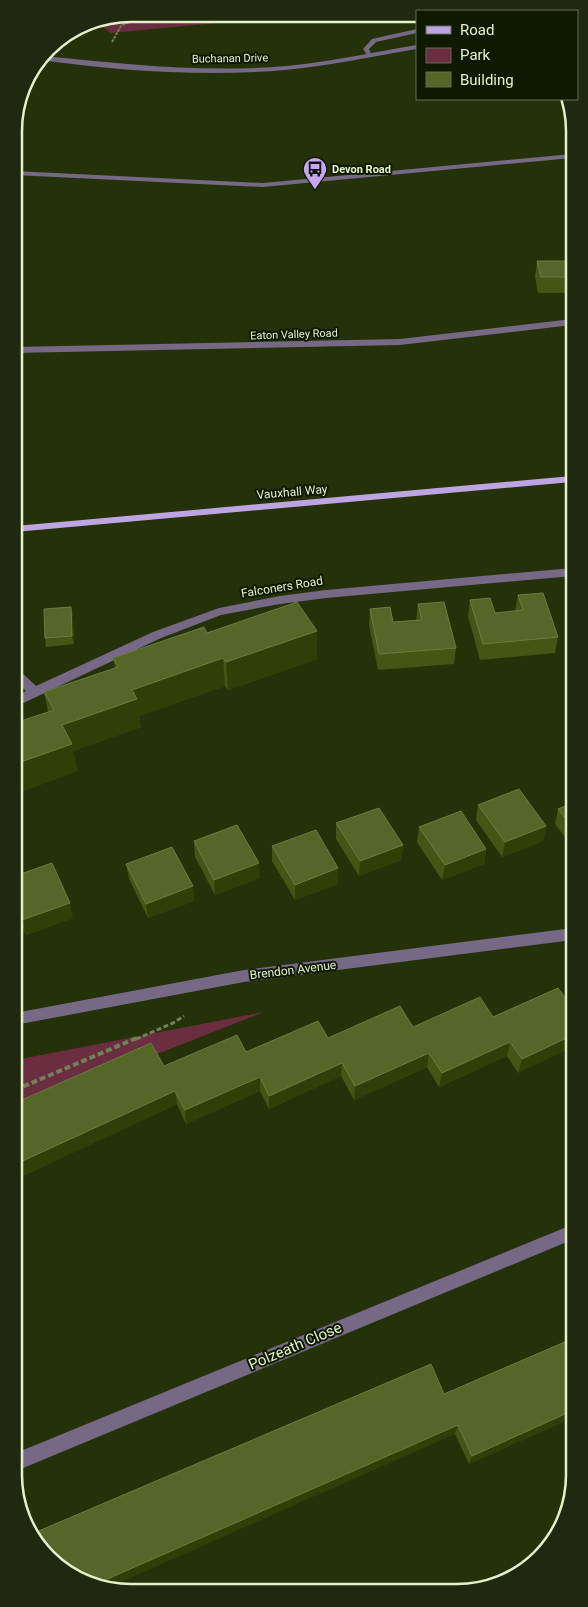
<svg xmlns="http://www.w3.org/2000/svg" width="588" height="1607" viewBox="0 0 588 1607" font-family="Roboto,sans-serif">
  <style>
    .green { fill: #6b2d40 }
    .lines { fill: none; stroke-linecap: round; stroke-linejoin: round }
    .path-far2 { stroke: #737f58; stroke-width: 2; stroke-dasharray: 3 1; stroke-linecap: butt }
    .path-far1 { stroke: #737f58; stroke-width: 3; stroke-dasharray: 5 2.5; stroke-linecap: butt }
    .path { stroke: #737f58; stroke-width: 4; stroke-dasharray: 6 3; stroke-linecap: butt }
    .service { fill: #756986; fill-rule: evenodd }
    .minor { fill: #756986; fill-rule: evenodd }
    .primary { fill: #bea4e0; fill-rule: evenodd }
    .wall { fill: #445515 }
    .shaded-wall { fill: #303f07 }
    .building { fill: #556628; stroke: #6c7c42 }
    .labels { text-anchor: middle; stroke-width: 4; stroke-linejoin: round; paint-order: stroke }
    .far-street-label { font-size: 11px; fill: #e4f2cc; stroke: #0f1800 }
    .far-poi-label { font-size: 11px; font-weight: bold; fill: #e4f2cc; stroke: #0f1800; text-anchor: start }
    .street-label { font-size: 12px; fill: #e4f2cc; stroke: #0f1800 }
    .near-street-label { font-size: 15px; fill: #e4f2cc; stroke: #0f1800 }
    .rim { fill: none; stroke: #e4f2cc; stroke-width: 2.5 }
  </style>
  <rect width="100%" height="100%" fill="#253108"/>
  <path class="green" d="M131,14L300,15L111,33L94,21Z
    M264,1012L15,1110V1060Z"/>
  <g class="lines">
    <path class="path-far2" d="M112,42L121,26L139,16"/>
    <path class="path-far1" d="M136,1039L173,1023L184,1016"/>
    <path class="path" d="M15,1090L139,1037"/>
    <path class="service" d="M389,15L408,16L405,18L361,22L358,20L361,18Z
      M417,29V33L376,42L369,49L372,56H368L363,49L372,39Z"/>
    <path class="minor" d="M417,45V49C373,56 329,66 285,70C207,77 118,71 41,60L44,56C124,64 205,73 286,66C330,62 373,52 417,45Z
      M572,154V158L263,187L14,175V171L263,183Z
      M572,319V325L400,345L14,353V347L400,339Z
      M573,568V576L326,598L280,604L221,615L161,638L15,707V698L26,691L15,680V669L19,670L36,686L153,632L219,608L280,596L326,590Z
      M573,928V940L244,982L15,1025V1013L244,970Z
      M574,1224V1239L16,1471V1453Z"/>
    <path class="primary" d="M572,476V482L15,532V526Z"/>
  </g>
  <path class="wall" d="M537,261H572V293H538L535,277Z
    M518,595L558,637L555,653L480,660L468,616L470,600L495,613L515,611Z
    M418,604L456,648L454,664L378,670L369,625L370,609L393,622L416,621Z
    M71,607L73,616L74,644L46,647L45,638Z
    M317,631V659L228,690L225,686L139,716L141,727L73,751L77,771L15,794V723L48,712L44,692L115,668L113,658L207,633Z
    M573,803V848L555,824L558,809Z
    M478,805L546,826L543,841L502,857L476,820Z
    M336,823L403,845L401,860L359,876L336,839Z
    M419,827L486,849L484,864L442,880L417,842Z
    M194,841L260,878L215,895L195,857Z
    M272,846L338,868V884L295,900L272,861Z
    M126,864L193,886L194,901L148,918L129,879Z
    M15,876L73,918L26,935L15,908Z
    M558,988L518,1073L507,1056L439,1087L427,1067L354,1100L341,1076L269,1109L260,1091L186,1124L177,1104L16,1179L15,1103L164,1066L328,1038L493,1017Z
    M574,1338V1417L469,1464L455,1434L444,1394Z"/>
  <path class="shaded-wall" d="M71,607L73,616L74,644L72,636Z
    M317,631V659L228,690L226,662Z
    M223,658L225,686L139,716L141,727L73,751L77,771L15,794V764L62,725L132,690Z
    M546,826L543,841L502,857L505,842Z
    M403,845L401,860L359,876L360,861Z
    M486,849L484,864L442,880L445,865Z
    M259,863L260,878L215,895L214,880Z
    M338,868V884L295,900V885Z
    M193,886L194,901L148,918L146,904Z
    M70,903L73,918L26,935L22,920Z
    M573,1035V1047L518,1073L522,1059Z
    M510,1042L507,1056L439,1087L442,1073Z
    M429,1053L427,1067L354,1100L355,1086Z
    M342,1063L341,1076L269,1109V1096Z
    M260,1077V1091L186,1124L185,1110Z
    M175,1091L177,1104L16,1179V1164Z
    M574,1410V1417L469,1464L472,1456Z
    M458,1425L455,1434L105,1589L96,1584Z"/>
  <path class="building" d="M537,261H572V277H541Z
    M543,593L558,637L483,644L470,600L490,598L495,613L523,610L518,595Z
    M297,602L317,631L226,662L223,658L132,690L137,699L62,725L72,744L15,764V723L54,710L44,692L118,667L113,658L204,627L207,633Z
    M444,602L456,648L379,654L370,609L390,607L393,622L422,620L418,604Z
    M71,607L72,636L45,638L44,609Z
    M519,789L546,826L505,842L478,805Z
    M573,803V828L558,809Z
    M379,808L403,845L360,861L336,823Z
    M461,811L486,849L445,865L419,827Z
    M237,825L259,863L214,880L194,841Z
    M316,830L338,868L295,885L272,846Z
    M172,847L193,886L146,904L126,864Z
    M52,863L70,903L22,920L15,904V876Z
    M558,988L571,1005L573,1004V1035L522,1059L510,1042L442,1073L429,1053L355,1086L342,1063L269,1096L260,1077L185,1110L175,1091L16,1164L15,1103L151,1043L164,1066L237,1035L246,1052L318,1021L328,1038L400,1006L413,1027L480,997L493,1017Z
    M574,1338V1410L472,1456L458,1425L96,1584L48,1559L34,1533L431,1364L444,1394Z"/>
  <defs>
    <g id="bus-pin" transform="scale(1.25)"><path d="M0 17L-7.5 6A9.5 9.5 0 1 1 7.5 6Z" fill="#c6a6f0" stroke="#0f1800"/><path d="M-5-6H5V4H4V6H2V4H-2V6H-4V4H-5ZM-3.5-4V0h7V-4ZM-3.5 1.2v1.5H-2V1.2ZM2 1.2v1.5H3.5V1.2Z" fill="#111"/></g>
  </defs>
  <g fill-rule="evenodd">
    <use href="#bus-pin" x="315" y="169"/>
  </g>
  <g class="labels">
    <g class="far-street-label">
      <text transform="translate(230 58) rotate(-1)" y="4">Buchanan Drive</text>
      <text transform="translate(294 334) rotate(-2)" y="4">Eaton Valley Road</text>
    </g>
    <g class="far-poi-label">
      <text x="332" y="173">Devon Road</text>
    </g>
    <g class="street-label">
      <text transform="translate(292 492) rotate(-5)" y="4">Vauxhall Way</text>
      <text transform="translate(282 587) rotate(-9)" y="4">Falconers Road</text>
      <text transform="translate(293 970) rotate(-7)" y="4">Brendon Avenue</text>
    </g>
    <g class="near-street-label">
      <text transform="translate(295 1346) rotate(-23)" y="5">Polzeath Close</text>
    </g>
  </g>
  <path d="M0 0H588V1607H0ZM131 22H457A109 109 0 0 1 566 131V1475A109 109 0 0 1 457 1584H131A109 109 0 0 1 22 1475V131A109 109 0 0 1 131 22Z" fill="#202910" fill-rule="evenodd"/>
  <path class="rim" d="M131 22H457A109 109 0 0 1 566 131V1475A109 109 0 0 1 457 1584H131A109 109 0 0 1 22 1475V131A109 109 0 0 1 131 22Z"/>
  <rect x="416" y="10" width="162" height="90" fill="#0f1800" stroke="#646f52"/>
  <rect x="426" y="26" width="25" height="8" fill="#bea4e0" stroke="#646f52"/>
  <text x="460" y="35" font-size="15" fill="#e4f2cc">Road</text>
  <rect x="426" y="48" width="25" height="15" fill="#6b2d40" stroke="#646f52"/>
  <text x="460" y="60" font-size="15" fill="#e4f2cc">Park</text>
  <rect x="426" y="72" width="25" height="15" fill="#556628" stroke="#646f52"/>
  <text x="460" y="85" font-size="15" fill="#e4f2cc">Building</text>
</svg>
